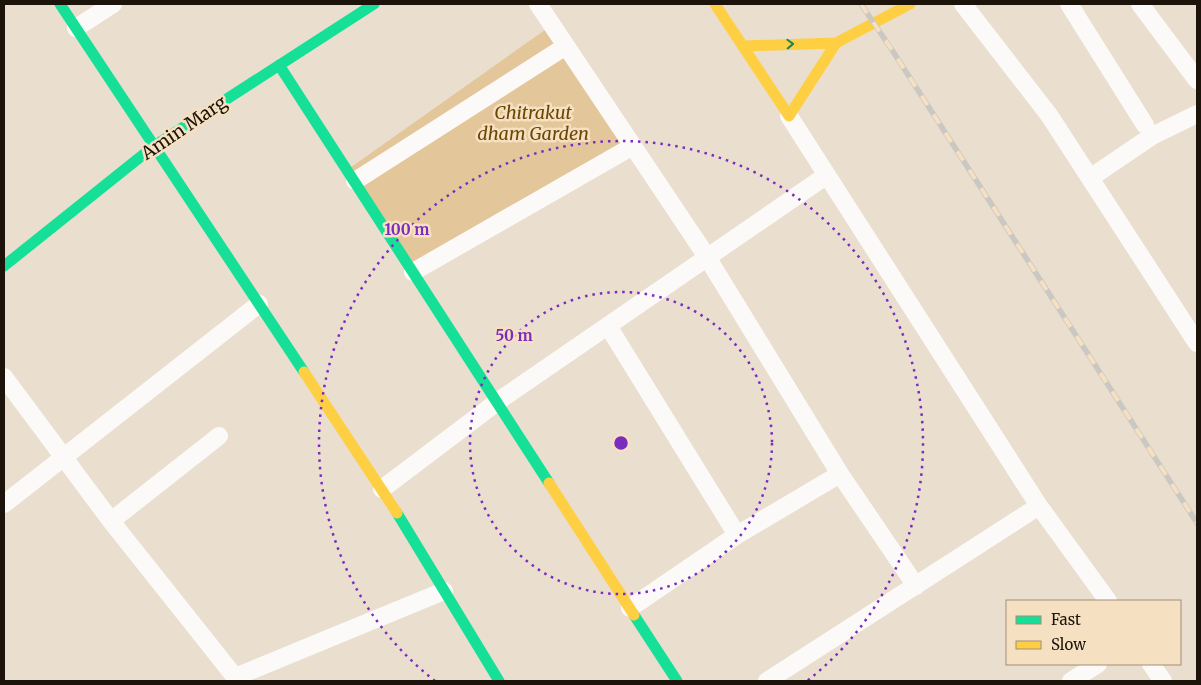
<svg xmlns="http://www.w3.org/2000/svg" width="1201" height="685" viewBox="0 0 1201 685" font-family="Merriweather,serif">
  <style>
    .green { fill: #e4c69b }
    .lines { fill: none; stroke-linecap: round; stroke-linejoin: round }
    .street { stroke: #fcfaf8; stroke-width: 18 }
    .fast { stroke: #16e098; stroke-width: 11 }
    .slow { stroke: #ffcf43; stroke-width: 11 }
    .rail-casing { stroke: #cbc7c2; stroke-width: 5.5 }
    .rail { stroke: #f6e0c2; stroke-width: 4; stroke-dasharray: 11; stroke-linecap: butt }
    .oneway { stroke: #198458 }
    .ring { fill: none; stroke: #7b2cbf; stroke-width: 2.5; stroke-dasharray: 2.5 5 }
    .labels { text-anchor: middle; stroke-width: 5; stroke-linejoin: round; paint-order: stroke }
    .park-label { font-size: 18px; font-style: italic; fill: #6a4602; stroke: #f6e0c2 }
    .street-label { font-size: 18px; fill: #1c140a; stroke: #f6e0c2 }
    .centre { fill: #7b2cbf; stroke: #f6e0c2; stroke-width: 2.5 }
    .ring-label { font-size: 15px; text-anchor: middle; font-weight: bold; fill: #7b2cbf; stroke: #f6e0c2; stroke-width: 5; stroke-linejoin: round; paint-order: stroke }
  </style>
  <rect width="100%" height="100%" fill="#eadece"/>
  <path class="green" d="M552,25L633,146L413,272L347,170Z"/>
  <g class="lines">
    <path class="street" d="M538,4L707,257L840,474L916,586
      M963,4L1049,115L1197,343
      M1069,4L1145,125
      M1140,4L1197,80
      M76,28L113,4
      M789,116L1039,506L1108,601
      M1090,178L1152,136L1197,114
      M355,181L566,46
      M413,272L633,146
      M608,326L737,535L630,608
      M4,377L111,521L235,677L444,591
      M382,489L497,402L827,175
      M4,504L259,304
      M111,521L219,436
      M737,535L840,474
      M1151,664L1163,681
      M767,681L1039,506
      M1071,681L1098,664"/>
    <path class="fast" d="M60,4L304,372
      M279,65L549,483
      M4,266L154,146L374,4
      M397,513L499,681
      M634,615L677,681"/>
    <path class="slow" d="M715,4L789,116L836,43
      M744,46L836,43L910,4
      M304,372L397,513
      M549,483L634,615"/>
    <g class="rail-casing">
      <path id="rail" d="M861,4L892,50L1197,523"/>
    </g>
    <use href="#rail" class="rail"/>
  </g>
  <defs><path id="oneway-chevron" d="M-2-3.5L2.5 0L-2 3.5" fill="none" stroke-width="1.6" stroke-linecap="round" stroke-linejoin="round" transform="scale(1.25)"/></defs>
  <use class="oneway" href="#oneway-chevron" transform="translate(790 44) rotate(-2)"/>
  <g class="ring">
    <circle cx="621" cy="443" r="151"/>
    <path d="M435 681A302 302 0 1 1 807 681"/>
  </g>
  <g class="labels">
    <g class="park-label">
      <text x="533" y="119">Chitrakut<tspan x="533" dy="21">dham Garden</tspan></text>
    </g>
    <g class="street-label">
      <text transform="translate(184 128) rotate(-34)" y="6">Amin Marg</text>
    </g>
  </g>
  <circle cx="621" cy="443" r="8" class="centre"/>
  <g class="ring-label">
    <text x="407" y="235">100 m</text>
    <text x="514" y="341">50 m</text>
  </g>
  <rect width="1201" height="685" fill="none" stroke="#1c140a" stroke-width="10"/>
  <rect x="1006" y="600" width="175" height="65" fill="#f6e0c2" stroke="#9f8e78"/>
  <rect x="1016" y="616" width="25" height="8" fill="#16e098" stroke="#9f8e78"/>
  <text x="1051" y="625" font-size="15" fill="#1c140a">Fast</text>
  <rect x="1016" y="641" width="25" height="8" fill="#ffcf43" stroke="#9f8e78"/>
  <text x="1051" y="650" font-size="15" fill="#1c140a">Slow</text>
</svg>
